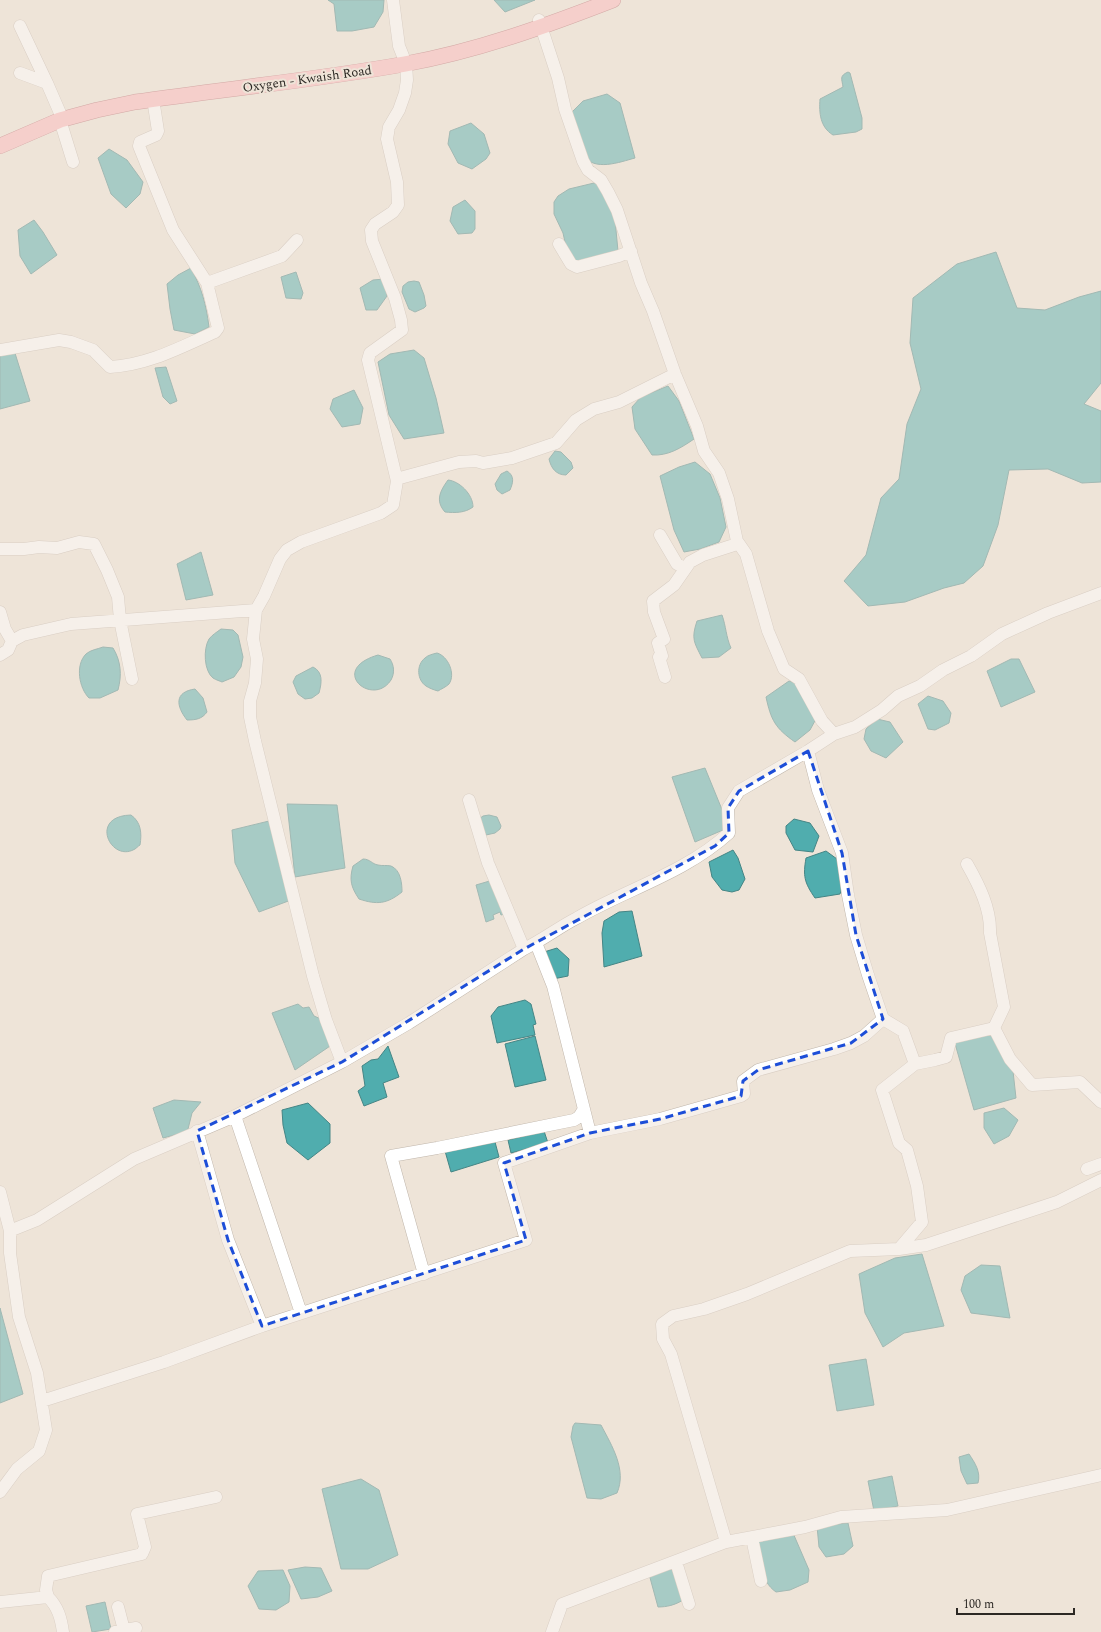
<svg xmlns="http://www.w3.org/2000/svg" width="1101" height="1632" viewBox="0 0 1101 1632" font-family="Spectral,serif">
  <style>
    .water { fill: #50adae; stroke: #458585 }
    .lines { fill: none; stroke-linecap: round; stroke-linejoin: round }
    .minor-casing { stroke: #c0b6ab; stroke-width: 13 }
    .major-casing { stroke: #b26468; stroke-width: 16 }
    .minor { stroke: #fff; stroke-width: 12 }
    .major { stroke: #fcb6bb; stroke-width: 15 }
    .marked { fill: none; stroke: #1d4ed8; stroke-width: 3; stroke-dasharray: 8 5; stroke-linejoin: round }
    .labels { text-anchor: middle; stroke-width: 4; stroke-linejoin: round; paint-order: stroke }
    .street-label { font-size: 13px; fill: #2c2824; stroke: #eee4d8 }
  </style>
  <rect width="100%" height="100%" fill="#eee4d8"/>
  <path class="water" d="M328,0H384L383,12L374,27L352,31H337L334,4Z
    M494,0H535L505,12Z
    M848,72L850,73L862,118V129L856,132L833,135C820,127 819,113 820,99L843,87C842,79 839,76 848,72Z
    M607,94L620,103L635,158C620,162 594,172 583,155C579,147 574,123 571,113L583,101Z
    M471,123L484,134L490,153L486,159L472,169L458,163L448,144L450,131Z
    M109,149L127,160L143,182L140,194L126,208L111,194L98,158Z
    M594,183L601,185L615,220L618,251L576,264L567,251L563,233L554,214V202L558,196L569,189Z
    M465,200L475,211V229L472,233L458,234L450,221L453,207Z
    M34,220L43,232L57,255L31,274L20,256L18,230Z
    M996,252L1017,308L1045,310L1079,297L1101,291V383L1084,404L1101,411V482L1082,483L1048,469L1009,470L998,525L983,566L964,583L944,588L905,602L868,606L844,581L866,555L881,498L899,479L907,424L921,389L910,343L913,298L957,264Z
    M191,268C202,289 206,304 209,327L195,334L174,330L170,309L167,284L178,275Z
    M296,272L303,293L301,299L286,298L281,277Z
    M384,279L387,296L377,310H366L360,288L373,280Z
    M414,281L419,282L424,295L426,306L424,308L415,312L409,309L402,292L403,286L408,282Z
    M14,350L30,401L0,409V354Z
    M414,350L424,358L436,398L444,433L404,439L389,415L378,362L390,354Z
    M166,367L177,401L170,404L163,397L155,368Z
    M668,386L679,401L694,439C681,448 668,456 652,455L635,429L632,407L641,397Z
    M354,390L363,408L360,424L342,427L330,409L333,399Z
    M555,451L561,452L571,462L573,468L566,475C556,475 551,468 549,459Z
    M695,462L710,474L720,498L726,527L719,542L700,549L684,552L674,530L660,476L679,467Z
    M507,471C515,476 513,483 510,490L502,494L497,490L495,484L501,474Z
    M448,480C459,481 473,494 473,507C465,513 455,513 445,512C435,501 440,491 448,480Z
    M201,552L213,595L186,600L177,564Z
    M722,615C726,626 726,637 731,648L719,657L702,658C694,642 691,639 697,621Z
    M221,629L233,630L238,635L243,657L241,667L234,677L222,682C220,681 216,680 213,678C204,671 203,649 209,639C212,635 217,632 221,629Z
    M103,647L113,648C121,661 122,675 118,690L100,698H89C79,688 75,665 86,654C90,650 98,649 103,647Z
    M437,653C448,656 456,674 449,684C446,687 441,689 438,691C434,690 429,688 426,686C417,680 416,665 425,658C428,655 433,654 437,653Z
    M378,655L390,659C394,665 395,673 391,680C373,708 327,670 378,655Z
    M1011,659H1019L1035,692L1001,707L987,671Z
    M313,667C323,672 322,682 319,693L312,698L305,699L298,694L293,682L296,676Z
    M789,681L799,684L817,717L810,730L795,742C775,728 771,720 766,697Z
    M195,689L203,698L207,712C202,719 196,720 187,720C176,706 174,692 195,689Z
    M928,696L943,701L951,713L949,723L935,730L928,729L918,704Z
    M877,719L890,722L903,742L886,758L871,751L864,739L866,729Z
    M705,768L723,812V830L695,842L672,777Z
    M287,804L337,805L345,868L295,877Z
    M131,815C141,822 142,833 140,845C138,846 136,849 133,850C110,861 89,816 131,815Z
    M489,815L497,817L501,826L500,829L495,833L486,835L479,819L483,816Z
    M794,819L810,823L819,836L813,852L795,850L786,833V826Z
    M269,821L291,900L259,912L235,863L232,830Z
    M733,850L738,858L745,879L739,890L732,892L722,890L712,877L709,862Z
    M826,851L837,859L843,884L840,894L815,898C804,882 803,876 806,858Z
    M363,859C370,859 372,864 378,865C382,866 387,865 391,866C401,870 402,884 402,892C387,904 377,905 359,899C351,887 349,880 353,866Z
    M493,880L505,914L501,915L500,912L493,915L494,919L486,922L476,885Z
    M632,911L642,956L604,967L602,933L604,921L619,912Z
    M557,948L569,959L568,976L553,979L544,952Z
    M525,1000L531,1004L536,1024L533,1025L535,1035L497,1043L491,1016L498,1007Z
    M298,1004L303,1008L309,1007L314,1016L321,1019L333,1044L295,1070L272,1013Z
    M994,1032L1013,1071L1016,1098L974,1110L954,1040Z
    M535,1036L546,1080L515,1087L505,1044Z
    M388,1046L399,1077L383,1083L387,1097L364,1106L358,1091L365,1086L362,1066L371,1060L378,1059Z
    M174,1100L201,1102L192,1113L188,1129L186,1132L163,1138L153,1108Z
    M308,1103L330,1124V1143L308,1160L287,1143L283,1125L282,1110Z
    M1004,1108L1018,1120L1009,1136L994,1144L984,1128V1113Z
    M544,1131L548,1143L511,1153L508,1140Z
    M495,1142L499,1157L451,1172L445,1151Z
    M922,1254L944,1326L904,1333L883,1347L865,1313L859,1274L895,1258Z
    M981,1265L1000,1266L1010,1318L971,1313L961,1290L965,1276Z
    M0,1308L23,1394L0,1403Z
    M866,1359L874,1405L837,1411L829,1365Z
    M575,1423L601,1425C612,1446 627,1470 617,1493L601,1499L587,1498L571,1437L573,1426Z
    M969,1454C975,1463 981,1472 978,1483L967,1484L961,1471L959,1457Z
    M892,1476L898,1506L874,1511L868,1481Z
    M361,1479L379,1490L398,1555L368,1569H341L322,1489Z
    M848,1523L853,1546L844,1554L826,1557L819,1547L817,1526Z
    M793,1533L809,1570L808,1582L790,1590L776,1592C760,1581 759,1558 756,1540Z
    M305,1567L321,1568L332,1591L318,1597L301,1599L288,1570Z
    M669,1568L676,1573L683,1600C675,1605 667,1607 658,1607L649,1574Z
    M283,1570L290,1586L289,1602L276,1610L259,1609L248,1586L258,1571Z
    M105,1602L111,1629L92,1632L86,1606Z"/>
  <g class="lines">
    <g class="minor-casing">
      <path id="minor" d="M393,0L399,46L403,56
        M539,20L558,78L565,109L583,161L588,170L601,180L608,192L617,210L641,283L653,311L675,374L697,426L704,451L719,473L728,499L737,541L746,554L768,631L784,669L799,679L822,721L834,734L855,727L882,710L898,696L920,686L943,670L971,656L1002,634L1048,613L1101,593
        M20,26L47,83
        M20,73L47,83L60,113
        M60,120L73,162
        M559,244L571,264L577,267L619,256L631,251
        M207,283L282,256L297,240
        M0,350L59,340L71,342L93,350L110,367C148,365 181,347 215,332L218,328L207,283L173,230L139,146L140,142L156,135L158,131L153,99
        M397,481L368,360L370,353L402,330L401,320L395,298L372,241L371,230L375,224L393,212L398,205L397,182L387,139L389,127L399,110L405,93L407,80L406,64
        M660,535L677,564L685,568
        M0,549H24L39,547L57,548L79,542L94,544L107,570L118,597L120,620L132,679
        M0,612L5,629L12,641
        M0,655L8,650L12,641L23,635L71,624L256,610
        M665,677L659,657L662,656L658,643L664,639L654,612L653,601L674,585L690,562L703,555L734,545L737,541
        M808,751L818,790L842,853L848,895L856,935L868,975L883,1019L903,1031L915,1064L935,1060L946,1057L951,1038L994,1028L1010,1059L1032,1085L1080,1082L1101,1102
        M469,800L488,863L524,949
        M967,864C979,885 991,909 990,933L1004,1007L994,1028
        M536,943L553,986L590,1133
        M342,1062L326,1020L313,976L255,741L250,717V701L255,683L257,659L253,639L256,610L264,596L280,559L287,550L301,542L381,513L393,505L397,481L400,478L459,462L476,461L483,463L512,458L556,443L576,420L594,409L619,402L675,374
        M235,1116L301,1313
        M197,1131L228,1240L262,1326
        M1087,1169L1101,1164
        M0,1192L10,1231V1253L19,1317L37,1373L46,1430L39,1451L17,1469L0,1492
        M12,1230L37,1220L134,1159L235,1116L342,1062L409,1023L524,949C543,940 559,927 577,918C627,889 685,873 729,833L728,808L739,791L808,751L834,734
        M899,1249L922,1222L917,1186L907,1150L899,1143L882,1090L915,1064
        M424,1274L391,1156L437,1148L574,1120L579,1117L584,1109
        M42,1401L164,1362L262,1326L526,1240L504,1163L590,1133L660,1119L741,1096L744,1094L743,1081L758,1070L834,1049L851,1043L864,1036L883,1019
        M752,1538L761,1581
        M726,1542L671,1354L663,1339L662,1324L673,1316L704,1309L747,1294L850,1251L899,1249L926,1245L1057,1202L1101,1180
        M676,1562L689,1604
        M48,1597C58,1607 61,1618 63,1632
        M0,1602L48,1597L46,1590L48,1576L142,1554L145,1547L137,1514L216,1497
        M118,1607L124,1630
        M115,1632L136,1628
        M552,1632L562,1604L726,1542L805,1527L841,1517L947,1510L1101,1475"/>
    </g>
    <g class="major-casing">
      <path id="major" d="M0,146L60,120L97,110L135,102C224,89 316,80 405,64C477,51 546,26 613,0"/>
    </g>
    <use href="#minor" class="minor"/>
    <use href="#major" class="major"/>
  </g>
  <path d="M0 0H1101V1632H0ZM808,751L842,853L856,935L883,1019L851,1043L758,1070L743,1081L741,1096L660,1119L590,1133L504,1163L526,1240L262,1326L228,1240L197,1131L342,1062L524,949L715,846L729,833L728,808L739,791Z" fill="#eee4d8" fill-opacity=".55" fill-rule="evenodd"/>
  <path class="marked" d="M808,751L842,853L856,935L883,1019L851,1043L758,1070L743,1081L741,1096L660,1119L590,1133L504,1163L526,1240L262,1326L228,1240L197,1131L342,1062L524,949L715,846L729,833L728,808L739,791Z"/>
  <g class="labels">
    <g class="street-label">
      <text transform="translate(307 78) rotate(-8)" y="5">Oxygen - Kwaish Road</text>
    </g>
  </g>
  <path d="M957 1608v6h117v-6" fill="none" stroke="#2c2824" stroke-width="2"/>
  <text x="963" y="1608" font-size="12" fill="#2c2824" stroke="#eee4d8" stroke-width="3" paint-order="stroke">100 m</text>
</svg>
